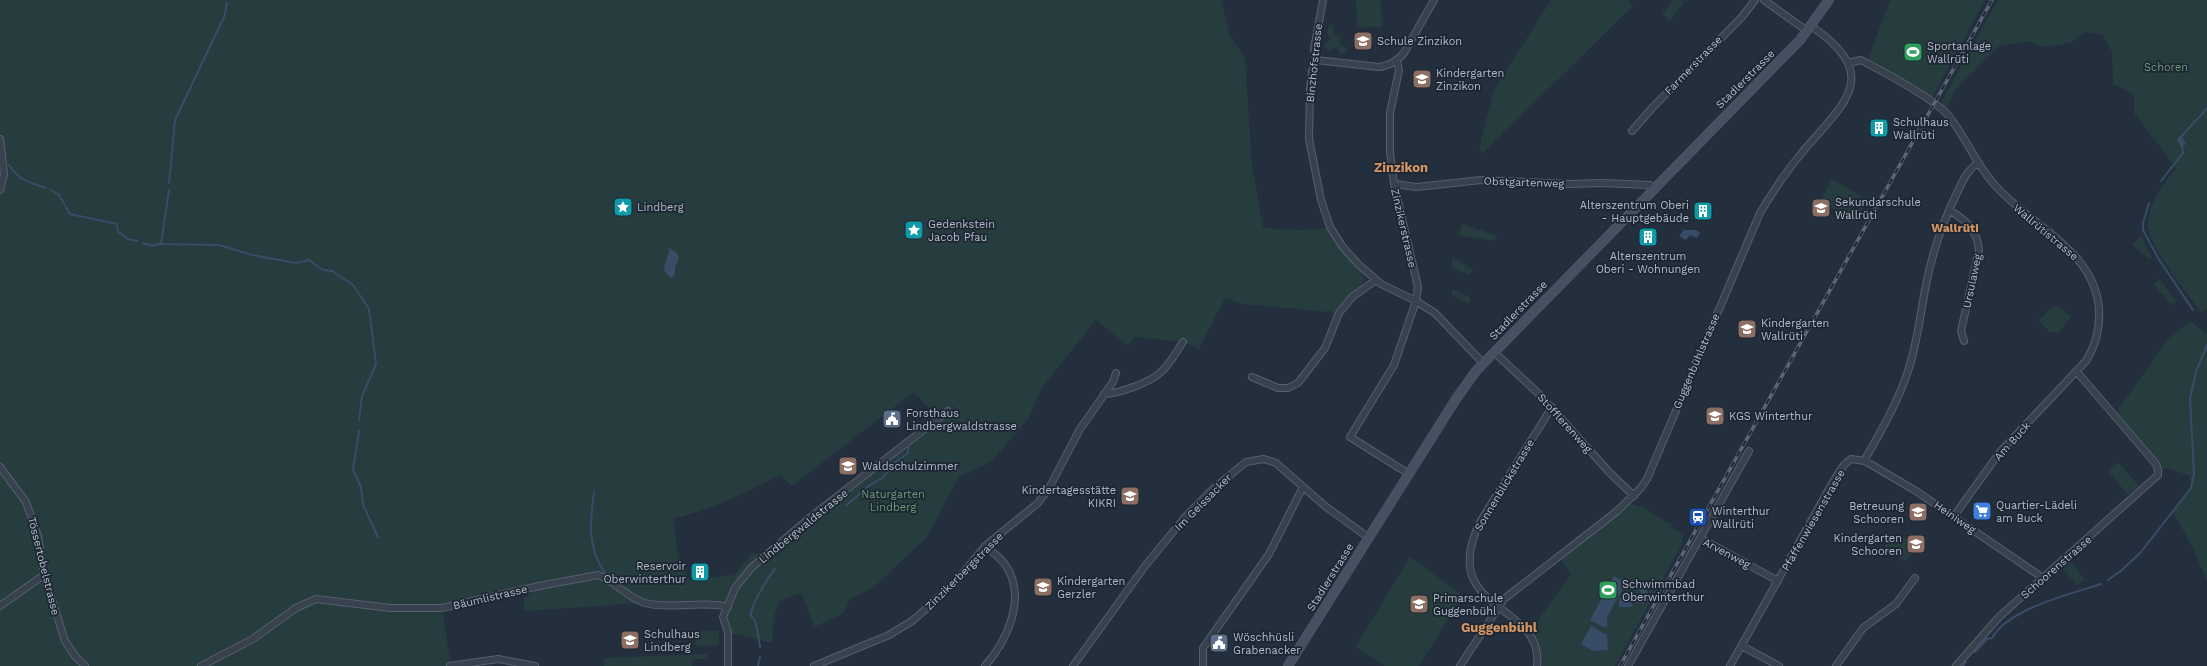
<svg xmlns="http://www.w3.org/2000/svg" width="2207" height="666" viewBox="0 0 2207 666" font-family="'Work Sans',sans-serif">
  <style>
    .green { fill: #263c3f; fill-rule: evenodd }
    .water { fill: #394c67 }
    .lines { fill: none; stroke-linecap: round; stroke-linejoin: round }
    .stream { stroke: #394c67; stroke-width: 2 }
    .minor-casing { stroke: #565f6c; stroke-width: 8 }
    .secondary-casing { stroke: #565f6c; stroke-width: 10 }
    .minor { stroke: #38414e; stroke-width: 6 }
    .secondary { stroke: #465061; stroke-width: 9 }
    .rail-casing { stroke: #5a6575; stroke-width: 3.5 }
    .rail { stroke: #1d2633; stroke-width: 2; stroke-dasharray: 6; stroke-linecap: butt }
    .labels { text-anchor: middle; stroke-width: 3.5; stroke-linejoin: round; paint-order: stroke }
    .poi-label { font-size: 11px; fill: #b4bcc9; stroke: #1d2633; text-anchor: start }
    .street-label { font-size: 11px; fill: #b4bcc9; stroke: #1d2633 }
    .park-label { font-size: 11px; fill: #6b9a76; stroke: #1d2633 }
    .neighbourhood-label { font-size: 12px; font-weight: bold; fill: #d59563; stroke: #1d2633 }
    .quarter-label { font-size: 13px; font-weight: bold; fill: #d59563; stroke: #1d2633 }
  </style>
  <rect width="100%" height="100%" fill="#242f3e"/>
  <path class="green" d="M0,0H1221L1230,36L1245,58L1252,164L1263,227C1286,231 1307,231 1330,227L1358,264L1365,280L1339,313L1244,304L1225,298L1199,349L1183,342L1135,337L1128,346L1096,320L1041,389L1029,418L991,462L959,477L927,537L874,587L850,599L844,613L814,627L802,593L780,600L774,616L772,643L728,632L723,617L728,607L645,603L523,611L524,598L537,590L539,587L442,608L451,666H0ZM914,392L937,417L961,401L766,555L752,553L735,575L689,580L677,550L674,518C714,510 744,493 780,475L792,486Z
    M1356,0H1381L1382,27L1357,28Z
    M1551,0H1627L1633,6L1483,153L1479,149L1494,90Z
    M1673,0L1685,1L1670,21L1662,14Z
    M1890,0H1985L1932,98L1868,60Z
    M1998,0H2207V308L2202,313C2189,295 2147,245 2148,225C2148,203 2164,184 2176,168L2134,113V94L2113,84L2112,52L2102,34L2085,32L2071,43L2045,47L2026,41L1999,46L1955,90L1946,113L1939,106Z
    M1332,24L1334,35L1341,37L1339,43L1346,48L1347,54L1340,53L1336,47L1331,50L1325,49L1324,44L1331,39L1328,35V27Z
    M1832,179L1868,200L1856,221L1820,201Z
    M1462,224L1498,236L1494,241L1458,235Z
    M2141,236L2152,257L2150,260L2132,245Z
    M1452,256L1473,270L1468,275L1452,268Z
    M2159,279L2177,301L2172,306L2154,285Z
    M1452,289L1470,297L1469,304L1452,295Z
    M2058,305L2071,317L2058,333L2049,332L2039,320L2052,306Z
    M2191,321L2206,334L2207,328V582L2194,550L2173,512L2191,488L2190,476L2167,468L2159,471L2114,415L2169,338Z
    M2118,462L2139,486L2128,495L2108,471Z
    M1631,504L1642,507L1672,525L1671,527L1684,535L1682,540L1684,541L1615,666H1540L1539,645L1529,628L1535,625L1571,574L1561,560Z
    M1899,535L1917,545L1906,562L1884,548L1891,537Z
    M1410,557L1463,595L1419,666H1385L1355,647Z
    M2070,561L2085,579L2077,585L2062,568Z
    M719,630V645L696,646L695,631Z
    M707,654V659H692V666H604L603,658Z"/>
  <path class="water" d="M2181,135L2186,144L2181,148L2177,139Z
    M1684,230H1696L1700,233L1697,238L1690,235L1686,240L1679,236Z
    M669,248L677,253L679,258L675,267V275L671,278L664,271C664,262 669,257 669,248Z
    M1614,576L1626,583L1607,617V627H1603L1590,620Z
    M1622,594H1631L1632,607H1619V600Z
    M1591,626L1607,635L1608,650L1593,651L1581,644Z"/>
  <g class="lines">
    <path class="stream" d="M2181,138C2183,132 2202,116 2207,108
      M9,165C20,181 28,182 46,188
      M2161,181L2183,153L2182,146
      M169,183L175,120L224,17L227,3
      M51,190L59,195L70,214L117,224L118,232L128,239L137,241
      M2149,203L2143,223V230L2158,258L2193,310
      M143,243L153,246L157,244L219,245L252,255L296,263L309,260L323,270L332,271L353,285L369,309L376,364L362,396L359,420
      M161,244L169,190
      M359,431L353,470L361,487L363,505L378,537
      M594,492C590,521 587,547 605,573
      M847,505L870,485L884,477L894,463L907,454L909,448
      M2108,580L2122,570L2141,552L2191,488L2194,474L2190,398L2196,372L2207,345
      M1636,602C1639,602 1642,603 1645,601L1646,597C1644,595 1642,594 1641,591C1642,590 1643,589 1644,589L1647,593C1646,595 1644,596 1642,598L1641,601L1643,603L1648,600C1646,591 1640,597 1646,585L1645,584H1641L1639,590
      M760,647C760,646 756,624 756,623C755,620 752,617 751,615C750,606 769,576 775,569
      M1975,652L1987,639L1992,638C2008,609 2070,594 2101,584
      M758,666L760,657
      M1963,666L1966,662"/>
    <g class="minor-casing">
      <path id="minor" d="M1323,0L1314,49L1316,60L1312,71L1310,90L1309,139L1321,200L1330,227L1342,246L1358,264L1381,284L1416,301L1435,313L1483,363
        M1764,0L1807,31
        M1316,60L1379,67C1390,65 1396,62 1404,53L1434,0
        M1397,61L1399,70L1390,113V152L1394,184L1418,287L1416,301L1394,365L1350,437L1409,474
        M1848,63L1861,60C1882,71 1933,98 1948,115C1965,136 1975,162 1993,183C2027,224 2095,249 2099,309C2100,327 2096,345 2086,361L2000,452L1954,516
        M1632,131L1653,107L1742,17L1755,0
        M0,139L4,174L0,190
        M1394,184L1417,187L1481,180L1569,184L1600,183L1650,185L1654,188
        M1949,210C1966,220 1977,230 1979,250L1961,331L1964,341
        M1494,352L1540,395L1609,472L1634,496
        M1252,377L1278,388H1288L1298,383L1325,348L1339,313L1352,297L1376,280
        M1104,394C1118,394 1151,382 1161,372C1170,364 1176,352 1183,342
        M1864,461C1881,431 1898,402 1908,371C1917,344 1920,317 1925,290C1931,257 1941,226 1956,195C1962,183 1966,171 1978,163
        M0,467L26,502L38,536L44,575L65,641L75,656L85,666
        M1700,538L1778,581
        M0,606L44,575
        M1742,646L1779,666
        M201,666L253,639L296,608L316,599L390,608H442L539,586L598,575C615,581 627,598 645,603C672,610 701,600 728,607
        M450,666L498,659L535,666
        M728,666V632L723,617L735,588L751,568L813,515L948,411
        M814,666L889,635L912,621L926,609L959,578L985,546L1038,503L1049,488L1080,429L1113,382L1116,373
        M985,666C1006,642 1024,604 1010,573C1005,561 995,554 985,546
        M1073,666L1145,566L1186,516L1213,489L1246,462L1264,459L1276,463L1325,506L1369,538
        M1203,666V648L1269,554L1303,487
        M1460,666L1504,599L1616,512L1640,489L1647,479L1760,213C1772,193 1785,173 1800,155C1841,105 1886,77 1811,26
        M1537,666C1545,602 1436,613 1480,522L1552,407
        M1628,666L1749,451
        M1730,666L1834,480L1844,465L1851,459L1865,461L1916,491L2043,578
        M1836,666L1863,628L1896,604L1915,578
        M1956,666L1999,617L2158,475V469L2156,464L2077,372"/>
    </g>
    <g class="secondary-casing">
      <path id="secondary" d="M1288,666L1456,399L1476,371L1800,40L1829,0"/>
    </g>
    <use href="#minor" class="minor"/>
    <use href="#secondary" class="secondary"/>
    <g class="rail-casing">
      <path id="rail" d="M1620,666L1992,0"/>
    </g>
    <use href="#rail" class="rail"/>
  </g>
  <defs>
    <g id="school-square" transform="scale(1)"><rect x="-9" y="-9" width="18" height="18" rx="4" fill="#8d6e63" stroke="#1d2633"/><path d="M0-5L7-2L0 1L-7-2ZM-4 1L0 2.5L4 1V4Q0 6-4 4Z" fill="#fff"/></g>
    <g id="stadium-square" transform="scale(1)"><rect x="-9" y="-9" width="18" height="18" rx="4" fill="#2e9e5b" stroke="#1d2633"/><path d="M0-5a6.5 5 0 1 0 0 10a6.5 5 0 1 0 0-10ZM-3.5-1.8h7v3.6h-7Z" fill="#fff"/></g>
    <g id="building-square" transform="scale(1)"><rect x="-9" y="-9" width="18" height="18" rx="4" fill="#0f9aa8" stroke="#1d2633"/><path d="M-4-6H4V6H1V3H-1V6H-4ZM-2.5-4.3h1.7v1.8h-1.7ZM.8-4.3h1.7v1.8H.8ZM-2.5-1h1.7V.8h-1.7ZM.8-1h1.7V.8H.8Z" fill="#fff"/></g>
    <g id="sight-square" transform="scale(1)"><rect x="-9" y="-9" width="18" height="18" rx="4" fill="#0f9aa8" stroke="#1d2633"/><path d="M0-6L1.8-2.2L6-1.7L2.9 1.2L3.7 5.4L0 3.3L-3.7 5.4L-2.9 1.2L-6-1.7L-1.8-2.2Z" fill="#fff"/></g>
    <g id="civic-square" transform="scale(1)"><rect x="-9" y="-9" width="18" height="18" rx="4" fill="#5c6f8a" stroke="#1d2633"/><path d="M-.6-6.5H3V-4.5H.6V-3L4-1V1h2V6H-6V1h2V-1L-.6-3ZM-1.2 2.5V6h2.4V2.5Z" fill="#fff"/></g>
    <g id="supermarket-square" transform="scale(1)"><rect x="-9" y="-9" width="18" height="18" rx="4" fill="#3f7fe0" stroke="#1d2633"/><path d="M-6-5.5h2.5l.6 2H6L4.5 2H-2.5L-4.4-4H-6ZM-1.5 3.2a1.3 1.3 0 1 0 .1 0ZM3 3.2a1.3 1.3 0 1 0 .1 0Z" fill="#fff"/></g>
    <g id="station-square" transform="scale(1)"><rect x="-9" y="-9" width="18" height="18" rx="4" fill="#1a4fb4" stroke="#1d2633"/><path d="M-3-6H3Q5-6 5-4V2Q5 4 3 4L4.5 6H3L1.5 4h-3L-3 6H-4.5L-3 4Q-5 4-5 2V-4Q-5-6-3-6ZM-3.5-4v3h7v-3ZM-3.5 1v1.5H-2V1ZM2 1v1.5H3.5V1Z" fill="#fff"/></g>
  </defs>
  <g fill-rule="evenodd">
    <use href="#school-square" x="1363" y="41"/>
    <use href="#stadium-square" x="1913" y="52"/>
    <use href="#school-square" x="1422" y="79"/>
    <use href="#building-square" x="1879" y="128"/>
    <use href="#sight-square" x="623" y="207"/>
    <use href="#school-square" x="1821" y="208"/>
    <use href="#building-square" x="1703" y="211"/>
    <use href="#sight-square" x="914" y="230"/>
    <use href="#building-square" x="1648" y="237"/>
    <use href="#school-square" x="1747" y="329"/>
    <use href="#school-square" x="1715" y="416"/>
    <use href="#civic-square" x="892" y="419"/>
    <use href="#school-square" x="848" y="466"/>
    <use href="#school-square" x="1130" y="496"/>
    <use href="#supermarket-square" x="1982" y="511"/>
    <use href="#school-square" x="1918" y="512"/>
    <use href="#station-square" x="1698" y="517"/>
    <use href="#school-square" x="1916" y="544"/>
    <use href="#building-square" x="700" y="572"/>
    <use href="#school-square" x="1043" y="587"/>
    <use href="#stadium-square" x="1608" y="590"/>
    <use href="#school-square" x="1419" y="604"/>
    <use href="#school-square" x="630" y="640"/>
    <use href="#civic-square" x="1219" y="643"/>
  </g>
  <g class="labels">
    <g class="poi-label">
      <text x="1377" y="45">Schule Zinzikon</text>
      <text x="1927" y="50">Sportanlage<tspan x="1927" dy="13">Wallrüti</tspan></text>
      <text x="1436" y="77">Kindergarten<tspan x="1436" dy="13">Zinzikon</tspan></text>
      <text x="1893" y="126">Schulhaus<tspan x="1893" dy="13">Wallrüti</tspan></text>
      <text x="1835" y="206">Sekundarschule<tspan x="1835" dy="13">Wallrüti</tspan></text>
      <text x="1689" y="209" text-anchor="end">Alterszentrum Oberi<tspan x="1689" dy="13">- Hauptgebäude</tspan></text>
      <text x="637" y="211">Lindberg</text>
      <text x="928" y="228">Gedenkstein<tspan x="928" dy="13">Jacob Pfau</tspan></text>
      <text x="1648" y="260" text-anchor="middle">Alterszentrum<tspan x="1648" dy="13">Oberi - Wohnungen</tspan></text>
      <text x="1761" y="327">Kindergarten<tspan x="1761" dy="13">Wallrüti</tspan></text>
      <text x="906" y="417">Forsthaus<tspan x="906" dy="13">Lindbergwaldstrasse</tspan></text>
      <text x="1729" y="420">KGS Winterthur</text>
      <text x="862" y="470">Waldschulzimmer</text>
      <text x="1116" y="494" text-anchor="end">Kindertagesstätte<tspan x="1116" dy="13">KIKRI</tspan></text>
      <text x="1996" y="509">Quartier-Lädeli<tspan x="1996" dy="13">am Buck</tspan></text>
      <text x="1904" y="510" text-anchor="end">Betreuung<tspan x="1904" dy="13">Schooren</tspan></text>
      <text x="1712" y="515">Winterthur<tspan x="1712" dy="13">Wallrüti</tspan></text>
      <text x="1902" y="542" text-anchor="end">Kindergarten<tspan x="1902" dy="13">Schooren</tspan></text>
      <text x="686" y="570" text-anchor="end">Reservoir<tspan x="686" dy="13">Oberwinterthur</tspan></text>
      <text x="1057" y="585">Kindergarten<tspan x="1057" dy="13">Gerzler</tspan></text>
      <text x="1622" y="588">Schwimmbad<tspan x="1622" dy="13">Oberwinterthur</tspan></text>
      <text x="1433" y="602">Primarschule<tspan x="1433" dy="13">Guggenbühl</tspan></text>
      <text x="644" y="638">Schulhaus<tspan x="644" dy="13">Lindberg</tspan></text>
      <text x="1233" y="641">Wöschhüsli<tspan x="1233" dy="13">Grabenacker</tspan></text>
    </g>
    <g class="street-label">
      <text transform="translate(1314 63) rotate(-84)" y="4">Binzhofstrasse</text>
      <text transform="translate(1693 65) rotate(-46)" y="4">Farmerstrasse</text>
      <text transform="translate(1745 79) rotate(-45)" y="4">Stadlerstrasse</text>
      <text transform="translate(1524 182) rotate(2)" y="4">Obstgartenweg</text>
      <text transform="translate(1404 228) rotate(77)" y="4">Zinzikerstrasse</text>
      <text transform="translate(2046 232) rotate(40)" y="4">Wallrütistrasse</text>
      <text transform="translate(1972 281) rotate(-78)" y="4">Ursulaweg</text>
      <text transform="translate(1518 310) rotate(-46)" y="4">Stadlerstrasse</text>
      <text transform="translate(1696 361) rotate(-67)" y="4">Guggenbühlstrasse</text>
      <text transform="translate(1565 423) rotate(48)" y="4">Stofflerenweg</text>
      <text transform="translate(2012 441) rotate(-48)" y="4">Am Buck</text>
      <text transform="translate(1504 485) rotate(-59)" y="4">Sonnenblickstrasse</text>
      <text transform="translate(1203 502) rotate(-45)" y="4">Im Geissacker</text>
      <text transform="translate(1955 517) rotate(35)" y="4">Heiniweg</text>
      <text transform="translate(1813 520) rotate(-60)" y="4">Pfaffenwiesenstrasse</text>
      <text transform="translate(803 526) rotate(-39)" y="4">Lindbergwaldstrasse</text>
      <text transform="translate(1727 553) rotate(28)" y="4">Arvenweg</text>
      <text transform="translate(44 566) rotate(76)" y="4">Tössertobelstrasse</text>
      <text transform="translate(2056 567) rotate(-41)" y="4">Schoorenstrasse</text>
      <text transform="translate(964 571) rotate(-45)" y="4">Zinzikerbergstrasse</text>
      <text transform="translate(1330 577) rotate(-58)" y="4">Stadlerstrasse</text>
      <text transform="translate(490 597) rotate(-13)" y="4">Bäumlistrasse</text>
    </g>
    <g class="park-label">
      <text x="2166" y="71">Schoren</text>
      <text x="893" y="498">Naturgarten<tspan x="893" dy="13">Lindberg</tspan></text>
    </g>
    <g class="neighbourhood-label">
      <text x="1955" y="232">Wallrüti</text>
    </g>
    <g class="quarter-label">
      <text x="1401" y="172">Zinzikon</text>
      <text x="1499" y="632">Guggenbühl</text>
    </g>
  </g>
</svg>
